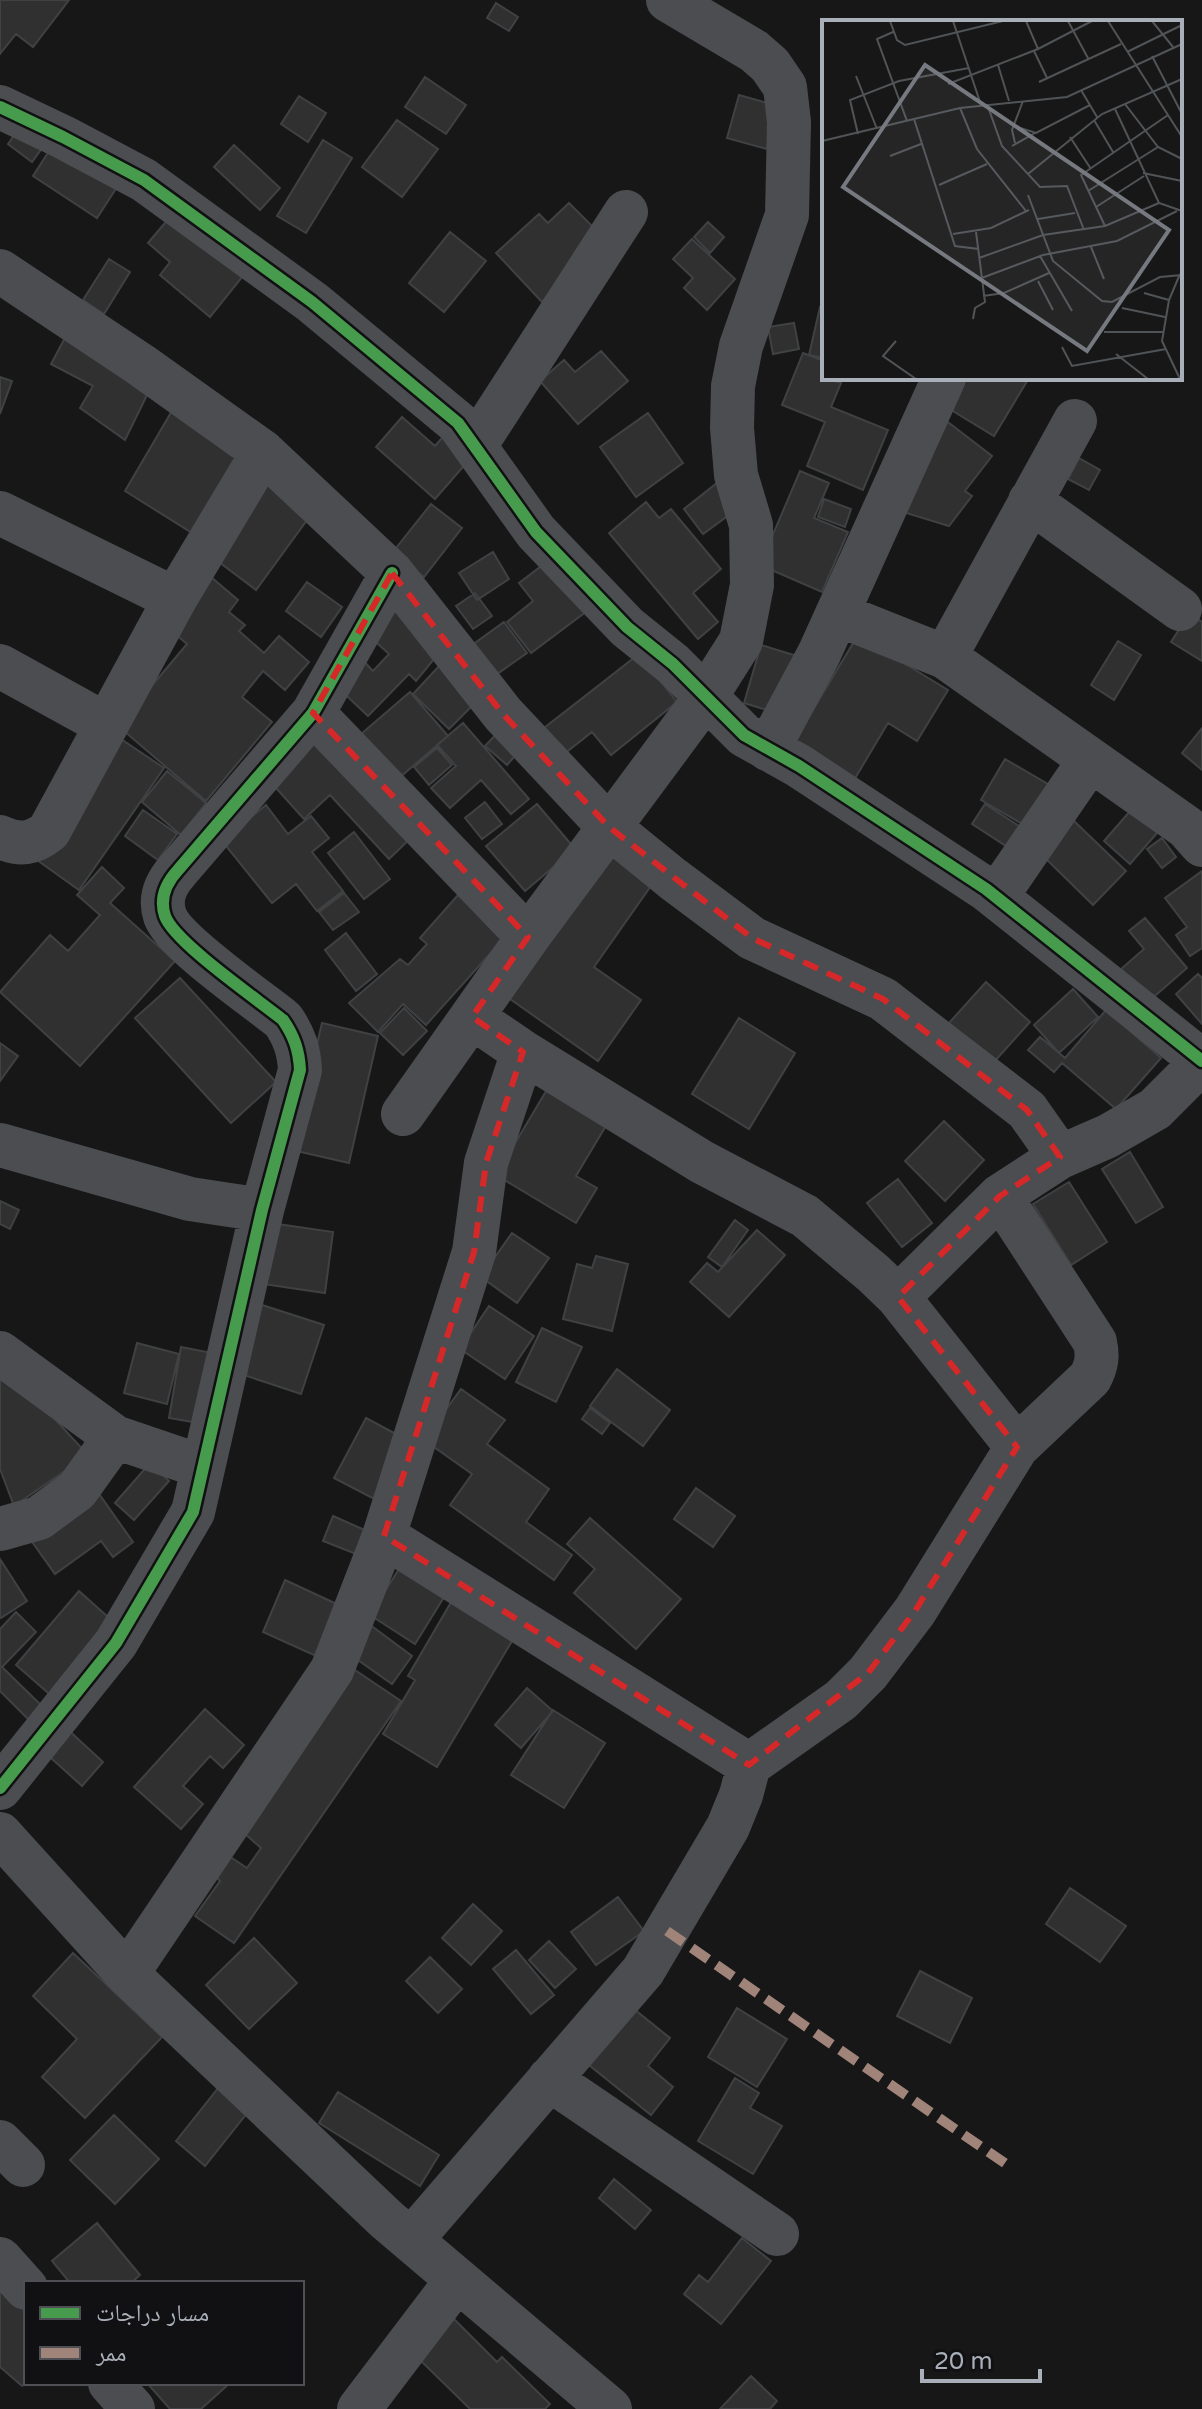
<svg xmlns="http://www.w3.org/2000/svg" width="1202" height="2409" viewBox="0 0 1202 2409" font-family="'Varela Round','Noto Naskh Arabic',sans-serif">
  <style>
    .building { fill: #303031; stroke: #3f4143; stroke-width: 2 }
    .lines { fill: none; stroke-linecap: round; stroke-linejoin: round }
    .minor { stroke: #4b4d50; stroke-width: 44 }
    .quiet { stroke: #a18479; stroke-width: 10; stroke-dasharray: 20 10; stroke-linecap: butt }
    .cycleway-casing { stroke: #111113; stroke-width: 17 }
    .cycleway { stroke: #469c4c; stroke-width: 12 }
    .marked { fill: none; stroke: #d62828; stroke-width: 6; stroke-dasharray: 16 10; stroke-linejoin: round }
    .inset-road { fill: none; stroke: #515457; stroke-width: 2 }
    .view { fill: #767a80; fill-opacity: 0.15; stroke: #767a80; stroke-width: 4 }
    .inset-edge { fill: none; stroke: #a9afb8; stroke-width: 4 }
  </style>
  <rect width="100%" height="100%" fill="#171717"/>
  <path class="building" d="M0,0H69L33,47L16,34L0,54Z
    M496,3L518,17L509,31L487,18Z
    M425,77L466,105L446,134L405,107Z
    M739,95L778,106L767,149L727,138Z
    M299,96L326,113L308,142L281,124Z
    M397,120L438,149L402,197L362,167Z
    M20,127L45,144L32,162L8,144Z
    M323,140L352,158L306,233L277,216Z
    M53,145L117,187L97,218L33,176Z
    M234,145L280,188L260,210L214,167Z
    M569,203L600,234L542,302L496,253L539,214L548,223Z
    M170,217L243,276L210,317L160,275L170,262L148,243Z
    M708,222L724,237L710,253L694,237Z
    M450,232L486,261L444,312L409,283Z
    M692,239L735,279L707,310L684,288L693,278L673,259Z
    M109,259L130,272L104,314L83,300Z
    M820,307L824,308V358L809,355Z
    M794,323L799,349L773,354L768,327Z
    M67,334L150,389L125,440L80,408L93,386L51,364Z
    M601,351L628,381L578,424L540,381L564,360L575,372Z
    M803,353L824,361V378L841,383L831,407L888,430L863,490L807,466L825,422L782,405Z
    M0,377L12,381L0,414Z
    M953,378H1029L994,436L938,402Z
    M176,404L244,456L197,536L125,491Z
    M648,413L683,463L636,497L600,447Z
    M402,417L435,446L449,430L475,453L435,499L376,447Z
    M944,419L992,456L965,491L972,496L949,526L890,508Z
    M1079,458L1100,470L1089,490L1068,479Z
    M800,471L829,483L814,518L848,532L822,592L760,565Z
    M265,483L310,516L256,590L211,556Z
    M717,483L737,509L703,534L684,509Z
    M824,499L851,509L845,527L818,517Z
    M646,502L659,518L671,509L721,569L693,593L718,622L698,639L609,533Z
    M431,504L462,528L424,577L392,553Z
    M493,552L509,579L477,600L459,573Z
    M548,561L587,611L531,653L507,622L533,601L519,583Z
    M211,577L238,600L229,612L245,625L239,631L264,653L279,636L309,662L285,690L263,671L242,697L272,722L206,801L118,726L187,644L168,628Z
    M307,582L342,607L321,637L286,611Z
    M475,593L492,616L473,629L456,606Z
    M398,600L439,653L416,681L409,674L368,716L331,681L357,654L373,671L389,654L366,633Z
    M1189,614L1202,622V661L1171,642Z
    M504,622L527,653L490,679L468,648Z
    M858,635L948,690L917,741L888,723L851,785L790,748Z
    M1118,641L1141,655L1114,700L1091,685Z
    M761,645L800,657L783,715L744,703Z
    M639,654L677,702L611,755L592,732L564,754L544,728Z
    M442,663L479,699L449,729L413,694Z
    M410,692L448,736L399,778L361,734Z
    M463,723L529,799L511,814L481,780L450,808L431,788L456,766L437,745Z
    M502,728L523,747L507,765L485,746Z
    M1202,728V770L1182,753Z
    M319,729L416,833L389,859L330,795L304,819L267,778Z
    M121,739L164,768L79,890L37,860Z
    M437,748L452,765L429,785L414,767Z
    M1005,759L1048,784L1024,825L981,800Z
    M167,771L206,803L181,835L142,802Z
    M485,802L502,824L482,839L465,818Z
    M1138,802L1164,825L1130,864L1104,841Z
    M537,804L575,849L525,891L486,846Z
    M985,804L1019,826L1006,846L972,824Z
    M266,805L288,834L311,816L329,838L312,852L343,891L317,911L296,884L272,903L222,841Z
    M143,810L177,834L158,860L125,836Z
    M1073,820L1126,871L1093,905L1040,853Z
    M354,832L390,879L364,899L328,853Z
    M1162,838L1176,857L1162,868L1147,849Z
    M602,847L653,883L594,967L641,1000L598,1061L500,992Z
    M102,867L124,888L110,903L175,961L80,1066L0,992L50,935L68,951L100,915L77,895Z
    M1202,871V948L1190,956L1176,935L1187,927L1165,898Z
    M344,893L359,912L333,930L319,912Z
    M458,895L505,937L426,1025L403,1004L378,1032L349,1003L400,959L408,965L427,944L420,938Z
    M1145,918L1187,968L1149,1001L1121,969L1144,949L1129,931Z
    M346,933L377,974L356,991L325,950Z
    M1198,974L1202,978V1024L1176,994Z
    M180,978L276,1082L231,1123L135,1018Z
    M986,982L1030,1022L994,1062L949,1023Z
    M1073,989L1098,1017L1059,1053L1034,1025Z
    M404,1008L427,1031L403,1055L380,1033Z
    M1106,1010L1161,1058L1116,1109L1062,1063L1054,1072L1028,1050L1040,1037L1065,1058Z
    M739,1018L795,1053L749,1129L692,1094Z
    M322,1023L378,1036L349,1163L292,1150Z
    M0,1043L18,1056L0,1081Z
    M548,1088L607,1124L576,1176L597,1188L576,1223L496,1175Z
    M944,1121L984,1160L945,1201L905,1161Z
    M1130,1152L1163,1207L1136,1223L1102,1169Z
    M898,1179L932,1223L902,1247L867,1203Z
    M1069,1182L1107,1242L1071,1265L1033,1204Z
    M0,1201L19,1210L10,1229L0,1224Z
    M735,1220L748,1230L722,1267L708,1257Z
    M271,1223L333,1232L325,1293L263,1284Z
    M757,1230L785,1255L729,1317L690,1282L707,1263L718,1272Z
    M512,1233L549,1258L517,1303L481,1277Z
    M596,1256L628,1264L612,1331L563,1319L577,1264L592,1268Z
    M259,1304L324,1325L301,1394L238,1373Z
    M489,1306L534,1336L505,1379L460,1349Z
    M542,1328L582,1347L556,1402L516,1382Z
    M137,1343L179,1354L167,1404L124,1393Z
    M181,1347L217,1354L205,1424L169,1418Z
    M0,1364L5,1365L88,1455L14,1506L0,1469Z
    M617,1369L670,1410L643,1446L590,1406Z
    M461,1389L505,1420L487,1444L549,1489L526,1522L572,1555L554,1580L450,1505L472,1474L424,1440Z
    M590,1408L610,1423L602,1434L582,1419Z
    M366,1418L409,1441L378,1501L334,1478Z
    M150,1463L169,1481L134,1520L115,1503Z
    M696,1488L735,1516L713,1547L674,1519Z
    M97,1491L133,1542L113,1557L101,1541L55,1574L30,1539Z
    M333,1516L367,1531L356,1554L323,1541Z
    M590,1518L681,1599L636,1649L574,1593L595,1569L567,1544Z
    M0,1559L27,1601L1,1618L0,1617Z
    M404,1561L449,1589L415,1644L370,1615Z
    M285,1580L339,1605L316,1656L263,1632Z
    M79,1591L117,1625L54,1698L16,1665Z
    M453,1599L515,1636L437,1767L383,1734L415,1680L408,1676Z
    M16,1612L36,1632L2,1667L42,1706L29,1720L0,1691V1629Z
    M369,1624L412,1656L392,1684L348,1653Z
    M349,1666L401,1701L234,1943L195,1916L220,1881L205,1866L220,1850L247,1868L261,1848L233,1823Z
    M527,1688L553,1711L521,1748L495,1725Z
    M205,1709L244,1745L223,1768L210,1756L183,1786L203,1804L181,1829L134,1787Z
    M553,1710L605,1743L564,1808L511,1775Z
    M64,1726L103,1762L82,1786L42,1750Z
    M1070,1888L1126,1926L1100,1962L1046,1924Z
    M618,1897L644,1931L596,1965L571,1932Z
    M473,1904L502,1931L471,1965L442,1938Z
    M254,1938L297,1983L249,2029L206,1985Z
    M549,1941L576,1969L555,1988L529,1960Z
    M516,1950L554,1995L531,2014L493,1969Z
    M73,1953L162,2037L85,2118L42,2077L77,2039L33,1996Z
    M430,1957L462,1989L438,2013L406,1981Z
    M920,1971L972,1998L950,2043L897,2016Z
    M629,2005L670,2038L648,2066L673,2087L651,2115L584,2061Z
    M737,2008L787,2039L757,2087L708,2057Z
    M735,2078L759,2093L750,2108L782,2126L753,2174L698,2141Z
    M219,2087L248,2112L205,2166L176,2141Z
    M338,2092L439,2155L420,2186L319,2123Z
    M114,2115L159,2159L115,2204L70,2160Z
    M614,2179L651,2210L635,2229L599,2198Z
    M97,2223L140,2275L131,2283H70L52,2261Z
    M742,2238L771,2261L721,2324L684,2294L699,2275L708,2282Z
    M0,2286L26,2308V2382L22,2386L0,2367Z
    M454,2319L497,2362L502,2357L550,2404L545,2409H470L417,2357Z
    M751,2376L777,2401L770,2409H720Z
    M147,2383H230L201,2409H170Z"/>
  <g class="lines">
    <path class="minor" d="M0,107L63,137L144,180L312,302L458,423L536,532L627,627L673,664L744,735L799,766L986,889L1202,1061
      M0,271L141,365L263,452L392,573L503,714L609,827L673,879L752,938L883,999L1027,1110L1060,1157
      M475,446L626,212
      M1030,501L1180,609
      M0,513L175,599
      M837,614L945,657L1186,827L1202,845
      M945,657L1075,421
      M0,666L105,724
      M313,713L528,937
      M768,749L819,654L944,378
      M0,837C20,846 33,844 49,831L175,599L263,452
      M996,897L1090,760
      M472,1017L523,1052L702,1162L805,1216L873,1273L898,1297L1017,1447
      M403,1114L528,937L705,698L741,641L752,585L751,525L736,475L732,428L733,386L741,346L787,215L789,122L785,87L770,65L754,51L668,0
      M0,1145L190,1199L262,1210
      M898,1297L1000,1196L1060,1157L1108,1136L1155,1109L1202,1062
      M0,1353L115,1437L203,1467
      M0,1529L39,1518L77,1490L115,1437
      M384,1536L749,1765
      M0,1788L116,1643L193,1512L262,1210L300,1070C299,1050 294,1036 283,1020C257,999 174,942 165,916C159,898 166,883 178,870L313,713L392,573
      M0,1834L127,1974L387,2220L610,2409
      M127,1974L332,1670L384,1536L474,1252L486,1163L523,1052
      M549,2079L777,2234
      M0,2142L23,2165
      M411,2240L643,1971L728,1827L741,1795L749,1765L841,1700L868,1673L915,1611L1017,1447L1090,1378C1097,1365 1098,1356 1095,1342L1000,1196
      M0,2259L26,2288
      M110,2383L133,2409
      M359,2409L457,2280"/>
    <path class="quiet" d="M667,1931L1006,2164"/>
    <g class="cycleway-casing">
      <path id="cycleway" d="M0,107L63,137L144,180L312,302L458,423L536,532L627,627L673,664L744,735L799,766L986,889L1202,1061
        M0,1788L116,1643L193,1512L262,1210L300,1070C299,1050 294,1036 283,1020C257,999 174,942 165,916C159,898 166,883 178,870L313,713L392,573"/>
    </g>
    <use href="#cycleway" class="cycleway"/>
  </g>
  <path class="marked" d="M392,573L503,714L609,827L752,938L883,999L1027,1110L1060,1157L1000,1196L898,1297L1017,1447L915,1611L868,1673L749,1765L384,1536L474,1252L486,1163L523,1052L472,1017L528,937L313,713Z"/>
  <g transform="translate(822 20)">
    <rect width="360" height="360" fill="#171717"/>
    <path class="inset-road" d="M68,1L75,20L83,25L181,1M131,1L159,85M204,1L216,29M246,1L267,40M286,1L360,117M330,1L351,27M71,12L55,19L85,101M212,31L225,58M305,32L360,5M330,36L360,94M176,45L187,81M34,56L55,109M217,62L299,24M126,64L216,29L270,1M259,70L275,97M165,84L180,126L218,167L245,166L262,210M303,84L336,127L360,139M138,88L155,129L204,191M293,89L337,183L360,191M92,99L133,226L157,229M272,100L291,132M192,106L214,113L268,85M36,114L28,80L77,61L147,48M248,117L269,149M0,121L138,88L245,77L360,24M193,123L190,110L201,81M190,126L213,113M68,136L99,124M321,153L360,161M206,154L280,94L360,59M117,165L165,144M266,171L336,127M206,175L231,241L280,281L290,282L338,257L360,255M274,187L322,156M216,199L253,193M283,206L259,155L346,95M131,214L169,208L207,190M269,227L282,259M218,236L250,291M157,238L221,215L283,206L337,183M157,259L221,235L295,221L355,191M216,261L231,290M322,273L347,280M161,276L182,273L227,253M300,288L343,297M151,299L153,288L163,282L154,212M282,312H341M74,321L61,336L94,359M240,327L250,346L344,329M294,334L326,359M358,359L340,321L347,280L358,254"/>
    <path class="view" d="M103,45L347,210L265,331L21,167Z"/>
    <rect width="360" height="360" class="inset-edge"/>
  </g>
  <rect x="24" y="2281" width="280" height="104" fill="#111113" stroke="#4e5055" stroke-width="2"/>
  <rect x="40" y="2307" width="40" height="12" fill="#469c4c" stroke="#4e5055" stroke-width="2"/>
  <text x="96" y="2321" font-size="24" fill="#a9afb8">مسار دراجات</text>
  <rect x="40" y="2347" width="40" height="12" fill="#a18479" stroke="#4e5055" stroke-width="2"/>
  <text x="96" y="2361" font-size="24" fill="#a9afb8">ممر</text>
  <path d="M922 2369v12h118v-12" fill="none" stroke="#a9afb8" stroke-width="4"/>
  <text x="934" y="2369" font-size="24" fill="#a9afb8" stroke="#111113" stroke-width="6" paint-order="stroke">20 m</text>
</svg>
